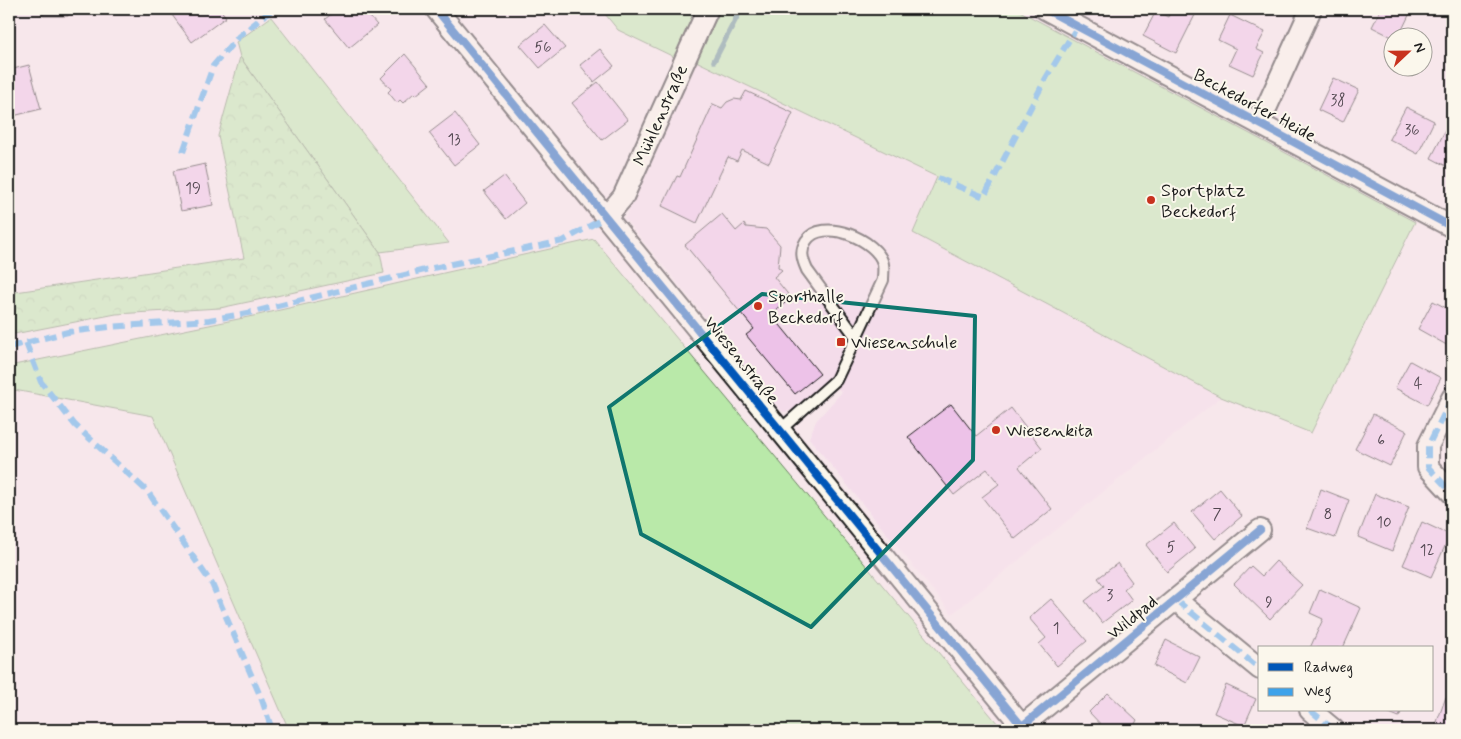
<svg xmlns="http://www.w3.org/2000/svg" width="1461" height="739" viewBox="0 0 1461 739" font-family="Mynerve,sans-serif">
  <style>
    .built { fill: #f4dcea }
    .green { fill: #b9e9a9; stroke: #6a8262 }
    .forest { fill: url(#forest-crowns); stroke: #6a8262 }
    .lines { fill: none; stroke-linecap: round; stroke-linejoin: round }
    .stream { stroke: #57888b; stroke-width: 5.5 }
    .building { fill: #edc2e8; stroke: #1c1c1c }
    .service-casing { stroke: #1c1c1c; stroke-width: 14 }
    .minor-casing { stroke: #1c1c1c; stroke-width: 24 }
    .service { stroke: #fbf7ec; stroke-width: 10 }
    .minor { stroke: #fbf7ec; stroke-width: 20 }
    .quiet { stroke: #3da2ea; stroke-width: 6; stroke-dasharray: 12 6; stroke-linecap: butt }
    .cycleway-casing { stroke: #fbf7ec; stroke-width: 11 }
    .cycleway { stroke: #0057b8; stroke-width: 8 }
    .marked { fill: none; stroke: #0f766e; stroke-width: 4; stroke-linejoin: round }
    .poi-dot { fill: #c8321e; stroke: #fbf7ec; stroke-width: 2 }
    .labels { text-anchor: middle; stroke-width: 4; stroke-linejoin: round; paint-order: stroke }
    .number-label { font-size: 15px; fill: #50464f }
    .street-label { font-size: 18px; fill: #1c1c1c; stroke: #fbf7ec }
    .poi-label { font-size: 18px; fill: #1c1c1c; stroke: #fbf7ec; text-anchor: start }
  </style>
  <defs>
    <pattern id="forest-crowns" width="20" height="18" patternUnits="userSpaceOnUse" patternTransform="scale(1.25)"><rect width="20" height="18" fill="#b9e9a9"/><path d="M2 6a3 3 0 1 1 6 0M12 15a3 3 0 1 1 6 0" fill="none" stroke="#9ec791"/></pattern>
  </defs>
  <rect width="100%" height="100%" fill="#f7e7eb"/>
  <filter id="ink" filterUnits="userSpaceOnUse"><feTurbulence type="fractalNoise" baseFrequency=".02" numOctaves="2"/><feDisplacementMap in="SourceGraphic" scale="10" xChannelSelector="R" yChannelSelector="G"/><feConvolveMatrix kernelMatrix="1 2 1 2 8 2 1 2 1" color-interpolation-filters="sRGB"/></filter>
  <g filter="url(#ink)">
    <path class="built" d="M696,61L938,178L914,233L1221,397L952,614L809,438L816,421L842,392L828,380L794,410L783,412L625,219Z"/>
    <path class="green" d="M601,9H696L674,57L618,30Z
      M721,9H1016L1415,222L1311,433L1221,397L913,233L937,177L696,61Z
      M271,17L449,243L380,252L240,57L236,42Z
      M594,239L1003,730H289L153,416L9,389V366L258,315Z"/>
    <path class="forest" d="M240,57L380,252L384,273L220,308L116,314L9,335V293L244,258L218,136Z"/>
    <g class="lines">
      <path class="stream" d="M714,61L741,9"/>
    </g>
    <path class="building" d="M43,9H68V16H43Z
      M180,9H220L226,17L192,42L172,15Z
      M338,9H363L377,25L349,48L325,19Z
      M1172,9H1198L1176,53L1143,36L1156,11L1168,17Z
      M1381,9H1412L1398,38H1394L1372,27Z
      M1230,15L1265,32L1256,49L1264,53L1253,75L1229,64L1236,49L1218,40Z
      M545,25L565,48L540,68L520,45Z
      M600,49L614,66L594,82L580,65Z
      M405,54L430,84L416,95L414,93L403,103L400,100L397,103L388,92L391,89L381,78Z
      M29,65L41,109L13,116L9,102V70Z
      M1333,78L1359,90L1343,122L1318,110Z
      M598,82L628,120L602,140L572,103Z
      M746,91L793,113L769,163L742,150L737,161L728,157L697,223L662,206L677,176L680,177L713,104L722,108L727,102L734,99L741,100Z
      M1406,107L1434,121L1418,154L1389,139Z
      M455,113L480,145L454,165L429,133Z
      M1447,127L1452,130V169L1431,158Z
      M205,164L213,205L181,211L173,171Z
      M504,176L525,203L506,219L484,191Z
      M722,214L736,231L744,224L746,227L766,229L780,245L778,267L782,270L774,277L791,298L771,314L820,374L795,394L746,335L754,329L685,245Z
      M1433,301L1452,311V348L1418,329Z
      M1410,361L1441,378L1427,405L1395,388Z
      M951,404L976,436L1011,408L1042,448L1019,467L1052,509L1015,539L982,497L999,484L987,469L954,495L908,437Z
      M1373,414L1407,431L1390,466L1355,449Z
      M1220,489L1242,516L1215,539L1192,512Z
      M1321,489L1349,500L1335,538L1307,528Z
      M1375,494L1409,507L1392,551L1358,537Z
      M1422,522L1450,535L1431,577L1403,565Z
      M1174,523L1195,549L1167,572L1146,545Z
      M1276,561L1302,585L1270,619L1234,584L1251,566L1262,576Z
      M1118,563L1132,582L1124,589L1132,600L1102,623L1085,601L1104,586L1098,578Z
      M1320,589L1361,608L1343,648H1310L1323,619L1310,613Z
      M1051,599L1087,641L1057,666L1039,644L1046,638L1029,618Z
      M1166,640L1200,657L1187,683L1154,666Z
      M1226,685L1256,699L1244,726L1214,713Z
      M1108,693L1137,720L1132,730H1106L1089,712Z
      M1446,697L1452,699V730H1434Z
      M1382,710H1402L1399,717Z"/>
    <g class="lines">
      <g class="service-casing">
        <path id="service" d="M780,430L836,380L883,280C883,275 884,269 883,264C878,240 822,216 806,241C800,251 802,259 807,270L856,337"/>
      </g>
      <g class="minor-casing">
        <path id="minor" d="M436,9L1025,730
          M1045,9L1452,227
          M1259,124L1311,9
          M606,217L623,197L708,9
          M1452,398L1428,446V467L1452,493
          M1176,600L1260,669
          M1310,710L1334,730
          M1022,726L1260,530"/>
      </g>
      <use href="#service" class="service"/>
      <use href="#minor" class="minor"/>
      <path class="quiet" d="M183,152L213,66L239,36L273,9
        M938,178L984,197L1046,78L1077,27
        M26,343L41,382L75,425L148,492L212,584L262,700L272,730
        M9,347L68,332L109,327L209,320L253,312L433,268L563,241L606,217
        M1452,398L1428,446V467L1452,493
        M1176,600L1260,669
        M1310,710L1334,730"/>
      <g class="cycleway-casing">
        <path id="cycleway" d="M436,9L1025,730
          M1045,9L1452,227
          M1022,726L1260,530"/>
      </g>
      <use href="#cycleway" class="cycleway"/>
    </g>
  </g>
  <path d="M0 0H1461V739H0ZM762,294L975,316L973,460L811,627L641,534L609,407Z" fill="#f7e7eb" fill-opacity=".55" fill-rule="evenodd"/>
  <path class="marked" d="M762,294L975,316L973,460L811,627L641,534L609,407Z"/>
  <g class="poi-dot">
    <circle cx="1151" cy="200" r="5"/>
    <circle cx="758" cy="306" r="5"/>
    <rect x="836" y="337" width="10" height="10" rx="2.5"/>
    <circle cx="996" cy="430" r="5"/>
  </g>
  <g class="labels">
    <g class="number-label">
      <text x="543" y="52">56</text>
      <text x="1338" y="105">38</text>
      <text x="1412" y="135">36</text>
      <text x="454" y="144">13</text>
      <text x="193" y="193">19</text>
      <text x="1418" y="388">4</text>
      <text x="1381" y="445">6</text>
      <text x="1217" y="519">7</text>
      <text x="1328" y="519">8</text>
      <text x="1384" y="527">10</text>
      <text x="1171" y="552">5</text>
      <text x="1427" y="555">12</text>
      <text x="1110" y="600">3</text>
      <text x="1269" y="607">9</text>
      <text x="1056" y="633">1</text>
    </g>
    <g class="street-label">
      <text transform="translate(1255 105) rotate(28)" y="6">Beckedorfer Heide</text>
      <text transform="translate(660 115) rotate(-66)" y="6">Mühlenstraße</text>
      <text transform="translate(742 360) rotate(51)" y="6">Wiesenstraße</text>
      <text transform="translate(1132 617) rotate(-39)" y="6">Wildpad</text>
    </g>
    <g class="poi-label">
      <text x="1161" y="196">Sportplatz<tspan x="1161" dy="21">Beckedorf</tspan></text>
      <text x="768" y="302">Sporthalle<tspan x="768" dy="21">Beckedorf</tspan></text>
      <text x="851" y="348">Wiesenschule</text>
      <text x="1006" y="436">Wiesenkita</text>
    </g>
  </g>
  <rect width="1461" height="739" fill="none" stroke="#fbf7ec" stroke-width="30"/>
  <rect x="15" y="15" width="1431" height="709" fill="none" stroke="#1c1c1c" stroke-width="2" filter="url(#ink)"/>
  <rect x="1258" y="646" width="175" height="65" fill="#fbf7ec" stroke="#a29f99"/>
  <rect x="1268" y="663" width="25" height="8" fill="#0057b8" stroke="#a29f99"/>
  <text x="1304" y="672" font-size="15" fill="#1c1c1c">Radweg</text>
  <rect x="1268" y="688" width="25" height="8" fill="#3da2ea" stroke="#a29f99"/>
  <text x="1304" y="696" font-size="15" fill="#1c1c1c">Weg</text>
  <g transform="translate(1408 52) rotate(68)"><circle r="24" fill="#fbf7ec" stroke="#a29f99"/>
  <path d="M0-4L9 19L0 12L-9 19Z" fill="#c8321e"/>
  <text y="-8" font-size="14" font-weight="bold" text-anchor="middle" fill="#1c1c1c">N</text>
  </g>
</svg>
